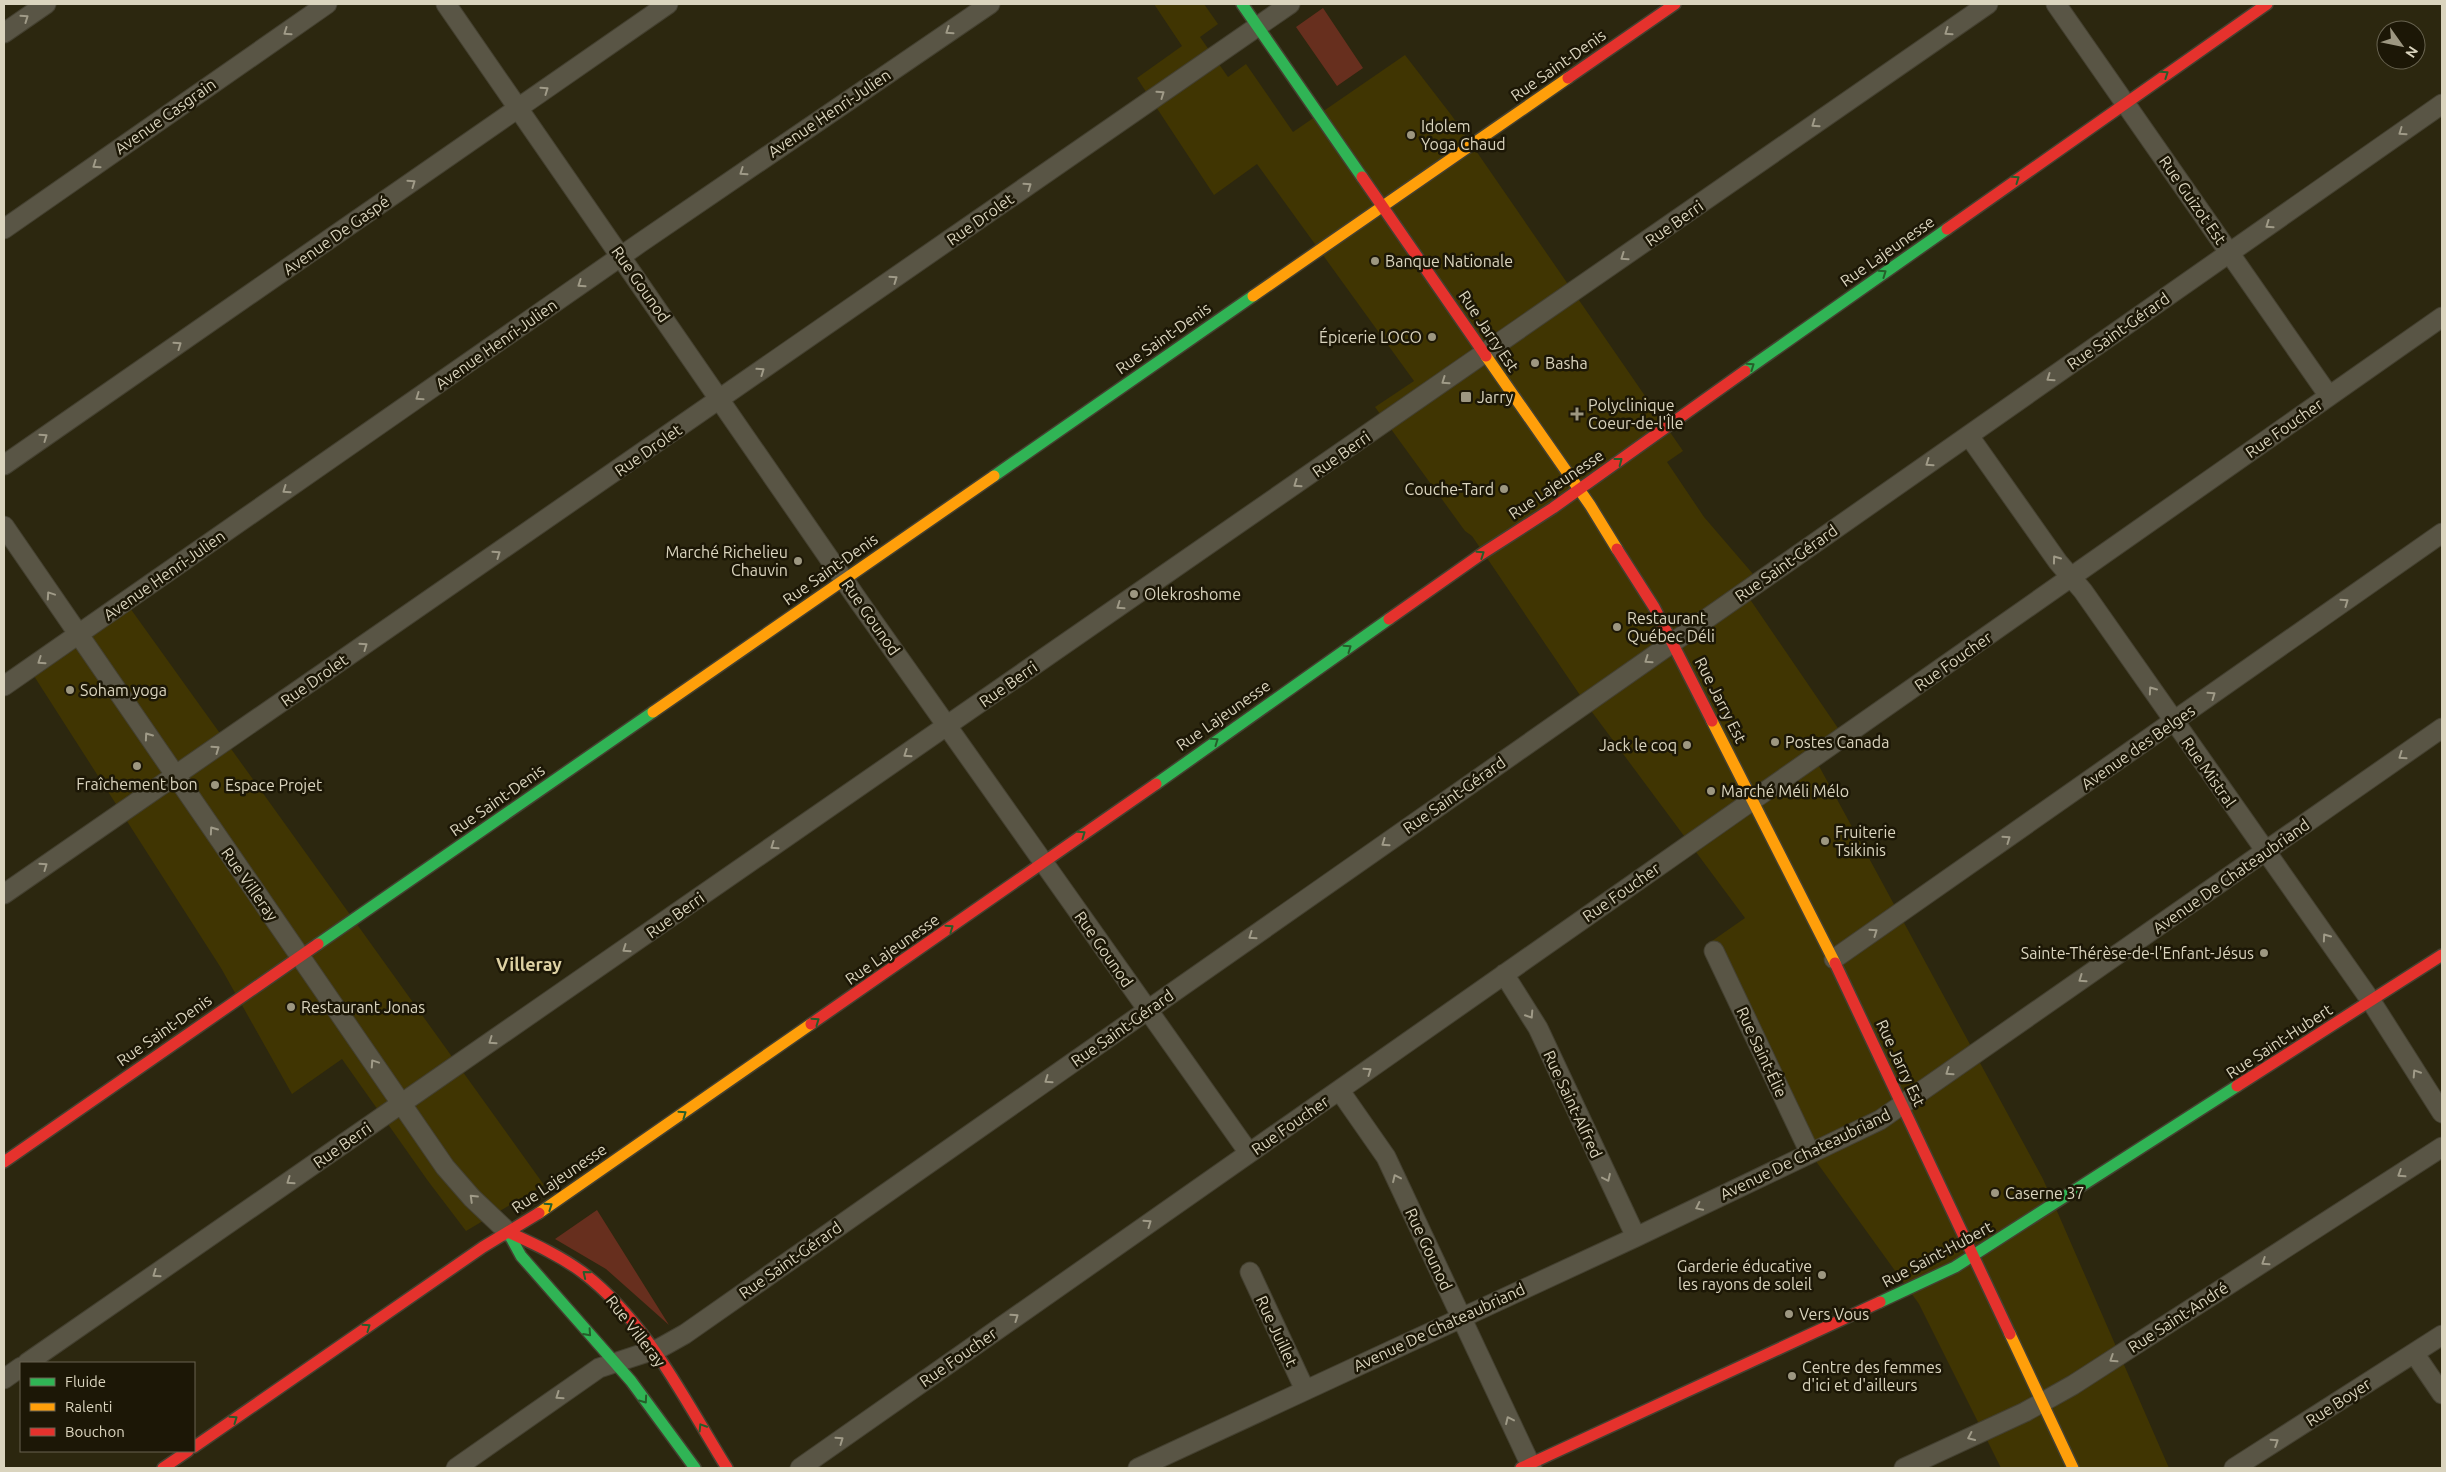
<svg xmlns="http://www.w3.org/2000/svg" width="2446" height="1472" viewBox="0 0 2446 1472" font-family="Ubuntu,sans-serif">
  <style>
    .built { fill: #403502 }
    .green { fill: #672f1e }
    .lines { fill: none; stroke-linecap: round; stroke-linejoin: round }
    .street-casing { stroke: #444030; stroke-width: 21 }
    .fast-casing { stroke: #444030; stroke-width: 14 }
    .slow-casing { stroke: #444030; stroke-width: 14 }
    .jam-casing { stroke: #444030; stroke-width: 14 }
    .street { stroke: #595545; stroke-width: 19 }
    .fast { stroke: #30b455; stroke-width: 11 }
    .slow { stroke: #ff9f0a; stroke-width: 11 }
    .jam { stroke: #e5322d; stroke-width: 11 }
    .oneway { stroke: #a09b88 }
    .oneway2 { stroke: #255e2a }
    .poi-dot { fill: #9d9781; stroke: #1c1706; stroke-width: 2 }
    .labels { text-anchor: middle; stroke-width: 5; stroke-linejoin: round; paint-order: stroke }
    .street-label { font-size: 16px; fill: #dad4be; stroke: #1c1706 }
    .poi-label { font-size: 16px; fill: #dad4be; stroke: #1c1706; text-anchor: start }
    .neighbourhood-label { font-size: 18px; font-weight: bold; fill: #ddd1a3; stroke: #1c1706 }
  </style>
  <rect width="100%" height="100%" fill="#2c270f"/>
  <path class="built" d="M1154,4H1204L1218,24L1200,37L1228,77L1246,64L1293,132L1405,55L1452,116L1683,451L1667,462L1704,517L1759,581L1745,592L1844,737L1813,755L2043,1179L2169,1468H2001L1919,1304L1810,1153L1712,941L1745,918L1586,704L1472,536L1465,531L1375,407L1414,381L1257,164L1214,195L1137,78L1182,46Z
    M130,608L544,1185L466,1231L428,1181L342,1059L292,1094L221,968L34,676Z"/>
  <path class="green" d="M1323,8L1363,68L1337,86L1296,27Z
    M597,1210L669,1325L606,1269L555,1239Z"/>
  <g class="lines">
    <g class="street-casing">
      <path id="street" d="M446,4L860,603L1249,1153
        M2056,4L2329,396
        M4,33L46,4
        M4,229L327,4
        M1969,436L2058,562L2083,591L2371,1001L2442,1113
        M4,465L668,4
        M4,526L445,1167L472,1198L508,1232
        M4,686L640,243L990,4
        M4,894L1290,4
        M1714,951L1810,1153
        M1834,959L2442,533
        M1504,974L1538,1028L1636,1237
        M1340,1091L1386,1157L1532,1468
        M1250,1272L1305,1390
        M2414,1353L2442,1394
        M27,1363L1988,4
        M4,1379L21,1367
        M456,1468L599,1368L660,1348L685,1334L2442,104
        M800,1468L2442,317
        M1138,1468L1636,1237L1880,1120L2442,728
        M1904,1468L2025,1412L2073,1385L2442,1147
        M2234,1468L2442,1335"/>
    </g>
    <g class="fast-casing">
      <path id="fast" d="M1242,4L1362,177
        M1745,371L1947,229
        M994,476L1253,296
        M1156,784L1389,619
        M318,944L653,712
        M508,1232L521,1256L631,1381L695,1468
        M1880,1302L1955,1267L2237,1086"/>
    </g>
    <g class="slow-casing">
      <path id="slow" d="M1253,296L1568,78
        M1486,356L1590,505L1617,549
        M653,712L994,476
        M1712,721L1835,963
        M539,1213L811,1024
        M2010,1334L2073,1468"/>
    </g>
    <g class="jam-casing">
      <path id="jam" d="M1568,78L1675,4
        M1362,177L1486,356
        M1947,229L2267,4
        M1617,549L1654,607L1712,721
        M1389,619L1480,555L1553,508L1745,371
        M1835,963L2010,1334
        M811,1024L1156,784
        M2237,1086L2442,955
        M4,1162L318,944
        M508,1232C534,1244 559,1255 582,1272C647,1321 685,1401 727,1468
        M194,1447L483,1247L539,1213
        M163,1468L188,1451
        M1521,1468L1880,1302"/>
    </g>
    <use href="#street" class="street"/>
    <use href="#fast" class="fast"/>
    <use href="#slow" class="slow"/>
    <use href="#jam" class="jam"/>
  </g>
  <defs><path id="oneway-chevron" d="M-2-3.5L2.5 0L-2 3.5" fill="none" stroke-width="1.6" stroke-linecap="round" stroke-linejoin="round" transform="scale(1.25)"/></defs>
  <g class="oneway">
    <use href="#oneway-chevron" transform="translate(25 18) rotate(-35)"/>
    <use href="#oneway-chevron" transform="translate(949 31) rotate(146)"/>
    <use href="#oneway-chevron" transform="translate(287 32) rotate(145)"/>
    <use href="#oneway-chevron" transform="translate(1948 32) rotate(145)"/>
    <use href="#oneway-chevron" transform="translate(545 90) rotate(-35)"/>
    <use href="#oneway-chevron" transform="translate(1161 94) rotate(-35)"/>
    <use href="#oneway-chevron" transform="translate(1815 124) rotate(145)"/>
    <use href="#oneway-chevron" transform="translate(2402 132) rotate(145)"/>
    <use href="#oneway-chevron" transform="translate(96 165) rotate(145)"/>
    <use href="#oneway-chevron" transform="translate(743 172) rotate(146)"/>
    <use href="#oneway-chevron" transform="translate(412 183) rotate(-35)"/>
    <use href="#oneway-chevron" transform="translate(1028 186) rotate(-35)"/>
    <use href="#oneway-chevron" transform="translate(2269 225) rotate(145)"/>
    <use href="#oneway-chevron" transform="translate(1624 257) rotate(145)"/>
    <use href="#oneway-chevron" transform="translate(894 279) rotate(-35)"/>
    <use href="#oneway-chevron" transform="translate(581 284) rotate(145)"/>
    <use href="#oneway-chevron" transform="translate(178 345) rotate(-35)"/>
    <use href="#oneway-chevron" transform="translate(761 371) rotate(-35)"/>
    <use href="#oneway-chevron" transform="translate(2050 378) rotate(145)"/>
    <use href="#oneway-chevron" transform="translate(1445 381) rotate(145)"/>
    <use href="#oneway-chevron" transform="translate(419 397) rotate(145)"/>
    <use href="#oneway-chevron" transform="translate(44 437) rotate(-35)"/>
    <use href="#oneway-chevron" transform="translate(1929 463) rotate(145)"/>
    <use href="#oneway-chevron" transform="translate(1297 484) rotate(145)"/>
    <use href="#oneway-chevron" transform="translate(286 490) rotate(145)"/>
    <use href="#oneway-chevron" transform="translate(497 554) rotate(-35)"/>
    <use href="#oneway-chevron" transform="translate(2056 559) rotate(-126)"/>
    <use href="#oneway-chevron" transform="translate(50 595) rotate(-124)"/>
    <use href="#oneway-chevron" transform="translate(2345 602) rotate(-35)"/>
    <use href="#oneway-chevron" transform="translate(1120 606) rotate(145)"/>
    <use href="#oneway-chevron" transform="translate(364 646) rotate(-35)"/>
    <use href="#oneway-chevron" transform="translate(1648 660) rotate(145)"/>
    <use href="#oneway-chevron" transform="translate(41 661) rotate(146)"/>
    <use href="#oneway-chevron" transform="translate(2152 690) rotate(-125)"/>
    <use href="#oneway-chevron" transform="translate(2212 695) rotate(-35)"/>
    <use href="#oneway-chevron" transform="translate(148 736) rotate(-125)"/>
    <use href="#oneway-chevron" transform="translate(216 749) rotate(-35)"/>
    <use href="#oneway-chevron" transform="translate(907 754) rotate(146)"/>
    <use href="#oneway-chevron" transform="translate(2402 756) rotate(145)"/>
    <use href="#oneway-chevron" transform="translate(213 830) rotate(-125)"/>
    <use href="#oneway-chevron" transform="translate(2007 839) rotate(-35)"/>
    <use href="#oneway-chevron" transform="translate(1385 843) rotate(145)"/>
    <use href="#oneway-chevron" transform="translate(774 846) rotate(145)"/>
    <use href="#oneway-chevron" transform="translate(44 866) rotate(-35)"/>
    <use href="#oneway-chevron" transform="translate(1874 932) rotate(-35)"/>
    <use href="#oneway-chevron" transform="translate(1252 936) rotate(145)"/>
    <use href="#oneway-chevron" transform="translate(2326 937) rotate(-125)"/>
    <use href="#oneway-chevron" transform="translate(626 949) rotate(145)"/>
    <use href="#oneway-chevron" transform="translate(2082 979) rotate(145)"/>
    <use href="#oneway-chevron" transform="translate(1530 1015) rotate(57)"/>
    <use href="#oneway-chevron" transform="translate(492 1041) rotate(145)"/>
    <use href="#oneway-chevron" transform="translate(374 1063) rotate(-124)"/>
    <use href="#oneway-chevron" transform="translate(1368 1071) rotate(-35)"/>
    <use href="#oneway-chevron" transform="translate(1949 1072) rotate(145)"/>
    <use href="#oneway-chevron" transform="translate(2416 1073) rotate(-123)"/>
    <use href="#oneway-chevron" transform="translate(1048 1080) rotate(145)"/>
    <use href="#oneway-chevron" transform="translate(2401 1174) rotate(147)"/>
    <use href="#oneway-chevron" transform="translate(1396 1178) rotate(-115)"/>
    <use href="#oneway-chevron" transform="translate(1607 1178) rotate(65)"/>
    <use href="#oneway-chevron" transform="translate(290 1181) rotate(145)"/>
    <use href="#oneway-chevron" transform="translate(473 1198) rotate(-136)"/>
    <use href="#oneway-chevron" transform="translate(1699 1207) rotate(154)"/>
    <use href="#oneway-chevron" transform="translate(1148 1223) rotate(-35)"/>
    <use href="#oneway-chevron" transform="translate(2265 1262) rotate(147)"/>
    <use href="#oneway-chevron" transform="translate(156 1274) rotate(145)"/>
    <use href="#oneway-chevron" transform="translate(1015 1317) rotate(-35)"/>
    <use href="#oneway-chevron" transform="translate(2113 1359) rotate(147)"/>
    <use href="#oneway-chevron" transform="translate(559 1396) rotate(145)"/>
    <use href="#oneway-chevron" transform="translate(1509 1420) rotate(-115)"/>
    <use href="#oneway-chevron" transform="translate(1971 1437) rotate(155)"/>
    <use href="#oneway-chevron" transform="translate(840 1440) rotate(-35)"/>
    <use href="#oneway-chevron" transform="translate(2275 1442) rotate(-33)"/>
  </g>
  <g class="oneway2">
    <use href="#oneway-chevron" transform="translate(2165 74) rotate(-34)"/>
    <use href="#oneway-chevron" transform="translate(2016 179) rotate(-35)"/>
    <use href="#oneway-chevron" transform="translate(1883 273) rotate(-35)"/>
    <use href="#oneway-chevron" transform="translate(1751 366) rotate(-35)"/>
    <use href="#oneway-chevron" transform="translate(1619 461) rotate(-37)"/>
    <use href="#oneway-chevron" transform="translate(1481 554) rotate(-34)"/>
    <use href="#oneway-chevron" transform="translate(1348 648) rotate(-35)"/>
    <use href="#oneway-chevron" transform="translate(1215 741) rotate(-35)"/>
    <use href="#oneway-chevron" transform="translate(1082 834) rotate(-35)"/>
    <use href="#oneway-chevron" transform="translate(950 928) rotate(-35)"/>
    <use href="#oneway-chevron" transform="translate(816 1021) rotate(-35)"/>
    <use href="#oneway-chevron" transform="translate(683 1114) rotate(-35)"/>
    <use href="#oneway-chevron" transform="translate(549 1206) rotate(-34)"/>
    <use href="#oneway-chevron" transform="translate(586 1274) rotate(-141)"/>
    <use href="#oneway-chevron" transform="translate(367 1327) rotate(-35)"/>
    <use href="#oneway-chevron" transform="translate(588 1333) rotate(48)"/>
    <use href="#oneway-chevron" transform="translate(644 1400) rotate(55)"/>
    <use href="#oneway-chevron" transform="translate(234 1419) rotate(-35)"/>
    <use href="#oneway-chevron" transform="translate(702 1427) rotate(-122)"/>
  </g>
  <g class="poi-dot">
    <circle cx="1411" cy="135" r="5"/>
    <circle cx="1375" cy="261" r="5"/>
    <circle cx="1432" cy="337" r="5"/>
    <circle cx="1535" cy="363" r="5"/>
    <rect x="1460" y="391" width="12" height="12" rx="2.5"/>
    <path d="M1574.5 406.5h5v5h5v5h-5v5h-5v-5h-5v-5h5z"/>
    <circle cx="1504" cy="489" r="5"/>
    <circle cx="798" cy="561" r="5"/>
    <circle cx="1134" cy="594" r="5"/>
    <circle cx="1617" cy="627" r="5"/>
    <circle cx="70" cy="690" r="5"/>
    <circle cx="1775" cy="742" r="5"/>
    <circle cx="1687" cy="745" r="5"/>
    <circle cx="137" cy="766" r="5"/>
    <circle cx="215" cy="785" r="5"/>
    <circle cx="1711" cy="791" r="5"/>
    <circle cx="1825" cy="841" r="5"/>
    <circle cx="2264" cy="953" r="5"/>
    <circle cx="291" cy="1007" r="5"/>
    <circle cx="1995" cy="1193" r="5"/>
    <circle cx="1822" cy="1275" r="5"/>
    <circle cx="1789" cy="1314" r="5"/>
    <circle cx="1792" cy="1376" r="5"/>
  </g>
  <g class="labels">
    <g class="street-label">
      <text transform="translate(1558 65) rotate(-35)" y="6">Rue Saint-Denis</text>
      <text transform="translate(829 113) rotate(-34)" y="6">Avenue Henri-Julien</text>
      <text transform="translate(165 116) rotate(-35)" y="6">Avenue Casgrain</text>
      <text transform="translate(2193 200) rotate(55)" y="6">Rue Guizot Est</text>
      <text transform="translate(980 219) rotate(-35)" y="6">Rue Drolet</text>
      <text transform="translate(1674 223) rotate(-35)" y="6">Rue Berri</text>
      <text transform="translate(336 235) rotate(-35)" y="6">Avenue De Gaspé</text>
      <text transform="translate(1887 251) rotate(-35)" y="6">Rue Lajeunesse</text>
      <text transform="translate(641 284) rotate(55)" y="6">Rue Gounod</text>
      <text transform="translate(1489 331) rotate(56)" y="6">Rue Jarry Est</text>
      <text transform="translate(2118 331) rotate(-35)" y="6">Rue Saint-Gérard</text>
      <text transform="translate(1163 338) rotate(-35)" y="6">Rue Saint-Denis</text>
      <text transform="translate(496 344) rotate(-35)" y="6">Avenue Henri-Julien</text>
      <text transform="translate(2284 428) rotate(-35)" y="6">Rue Foucher</text>
      <text transform="translate(648 450) rotate(-35)" y="6">Rue Drolet</text>
      <text transform="translate(1341 454) rotate(-35)" y="6">Rue Berri</text>
      <text transform="translate(1556 484) rotate(-34)" y="6">Rue Lajeunesse</text>
      <text transform="translate(1786 563) rotate(-35)" y="6">Rue Saint-Gérard</text>
      <text transform="translate(830 569) rotate(-35)" y="6">Rue Saint-Denis</text>
      <text transform="translate(164 575) rotate(-35)" y="6">Avenue Henri-Julien</text>
      <text transform="translate(871 617) rotate(55)" y="6">Rue Gounod</text>
      <text transform="translate(1953 661) rotate(-35)" y="6">Rue Foucher</text>
      <text transform="translate(314 680) rotate(-35)" y="6">Rue Drolet</text>
      <text transform="translate(1008 684) rotate(-35)" y="6">Rue Berri</text>
      <text transform="translate(1721 700) rotate(63)" y="6">Rue Jarry Est</text>
      <text transform="translate(1223 715) rotate(-35)" y="6">Rue Lajeunesse</text>
      <text transform="translate(2138 747) rotate(-35)" y="6">Avenue des Belges</text>
      <text transform="translate(2209 772) rotate(55)" y="6">Rue Mistral</text>
      <text transform="translate(1454 795) rotate(-35)" y="6">Rue Saint-Gérard</text>
      <text transform="translate(497 800) rotate(-35)" y="6">Rue Saint-Denis</text>
      <text transform="translate(2231 876) rotate(-35)" y="6">Avenue De Chateaubriand</text>
      <text transform="translate(250 884) rotate(55)" y="6">Rue Villeray</text>
      <text transform="translate(1621 892) rotate(-35)" y="6">Rue Foucher</text>
      <text transform="translate(675 915) rotate(-35)" y="6">Rue Berri</text>
      <text transform="translate(892 949) rotate(-35)" y="6">Rue Lajeunesse</text>
      <text transform="translate(1104 949) rotate(55)" y="6">Rue Gounod</text>
      <text transform="translate(1122 1028) rotate(-35)" y="6">Rue Saint-Gérard</text>
      <text transform="translate(164 1030) rotate(-35)" y="6">Rue Saint-Denis</text>
      <text transform="translate(2279 1041) rotate(-33)" y="6">Rue Saint-Hubert</text>
      <text transform="translate(1762 1052) rotate(65)" y="6">Rue Saint-Élie</text>
      <text transform="translate(1901 1063) rotate(65)" y="6">Rue Jarry Est</text>
      <text transform="translate(1573 1104) rotate(65)" y="6">Rue Saint-Alfred</text>
      <text transform="translate(1290 1125) rotate(-35)" y="6">Rue Foucher</text>
      <text transform="translate(342 1145) rotate(-35)" y="6">Rue Berri</text>
      <text transform="translate(1805 1154) rotate(-26)" y="6">Avenue De Chateaubriand</text>
      <text transform="translate(559 1178) rotate(-34)" y="6">Rue Lajeunesse</text>
      <text transform="translate(1429 1249) rotate(65)" y="6">Rue Gounod</text>
      <text transform="translate(1937 1254) rotate(-28)" y="6">Rue Saint-Hubert</text>
      <text transform="translate(790 1260) rotate(-35)" y="6">Rue Saint-Gérard</text>
      <text transform="translate(2178 1317) rotate(-33)" y="6">Rue Saint-André</text>
      <text transform="translate(1439 1327) rotate(-25)" y="6">Avenue De Chateaubriand</text>
      <text transform="translate(636 1331) rotate(52)" y="6">Rue Villeray</text>
      <text transform="translate(1277 1331) rotate(65)" y="6">Rue Juillet</text>
      <text transform="translate(958 1357) rotate(-35)" y="6">Rue Foucher</text>
      <text transform="translate(2338 1402) rotate(-33)" y="6">Rue Boyer</text>
    </g>
    <g class="poi-label">
      <text x="1421" y="132">Idolem<tspan x="1421" dy="18">Yoga Chaud</tspan></text>
      <text x="1385" y="267">Banque Nationale</text>
      <text x="1422" y="343" text-anchor="end">Épicerie LOCO</text>
      <text x="1545" y="369">Basha</text>
      <text x="1477" y="403">Jarry</text>
      <text x="1588" y="411">Polyclinique<tspan x="1588" dy="18">Coeur-de-l'Île</tspan></text>
      <text x="1494" y="495" text-anchor="end">Couche-Tard</text>
      <text x="788" y="558" text-anchor="end">Marché Richelieu<tspan x="788" dy="18">Chauvin</tspan></text>
      <text x="1144" y="600">Olekroshome</text>
      <text x="1627" y="624">Restaurant<tspan x="1627" dy="18">Québec Déli</tspan></text>
      <text x="80" y="696">Soham yoga</text>
      <text x="1785" y="748">Postes Canada</text>
      <text x="1677" y="751" text-anchor="end">Jack le coq</text>
      <text x="137" y="790" text-anchor="middle">Fraîchement bon</text>
      <text x="225" y="791">Espace Projet</text>
      <text x="1721" y="797">Marché Méli Mélo</text>
      <text x="1835" y="838">Fruiterie<tspan x="1835" dy="18">Tsikinis</tspan></text>
      <text x="2254" y="959" text-anchor="end">Sainte-Thérèse-de-l'Enfant-Jésus</text>
      <text x="301" y="1013">Restaurant Jonas</text>
      <text x="2005" y="1199">Caserne 37</text>
      <text x="1812" y="1272" text-anchor="end">Garderie éducative<tspan x="1812" dy="18">les rayons de soleil</tspan></text>
      <text x="1799" y="1320">Vers Vous</text>
      <text x="1802" y="1373">Centre des femmes<tspan x="1802" dy="18">d'ici et d'ailleurs</tspan></text>
    </g>
    <g class="neighbourhood-label">
      <text x="529" y="971">Villeray</text>
    </g>
  </g>
  <rect width="2446" height="1472" fill="none" stroke="#dad4be" stroke-width="10"/>
  <rect x="20" y="1362" width="175" height="90" fill="#1c1706" stroke="#686350"/>
  <rect x="30" y="1378" width="25" height="8" fill="#30b455" stroke="#686350"/>
  <text x="65" y="1387" font-size="15" fill="#dad4be">Fluide</text>
  <rect x="30" y="1403" width="25" height="8" fill="#ff9f0a" stroke="#686350"/>
  <text x="65" y="1412" font-size="15" fill="#dad4be">Ralenti</text>
  <rect x="30" y="1428" width="25" height="8" fill="#e5322d" stroke="#686350"/>
  <text x="65" y="1437" font-size="15" fill="#dad4be">Bouchon</text>
  <g transform="translate(2401 45) rotate(123)"><circle r="24" fill="#1c1706" stroke="#686350"/>
  <path d="M0-4L9 19L0 12L-9 19Z" fill="#9d9781"/>
  <text y="-8" font-size="14" font-weight="bold" text-anchor="middle" fill="#dad4be">N</text>
  </g>
</svg>
